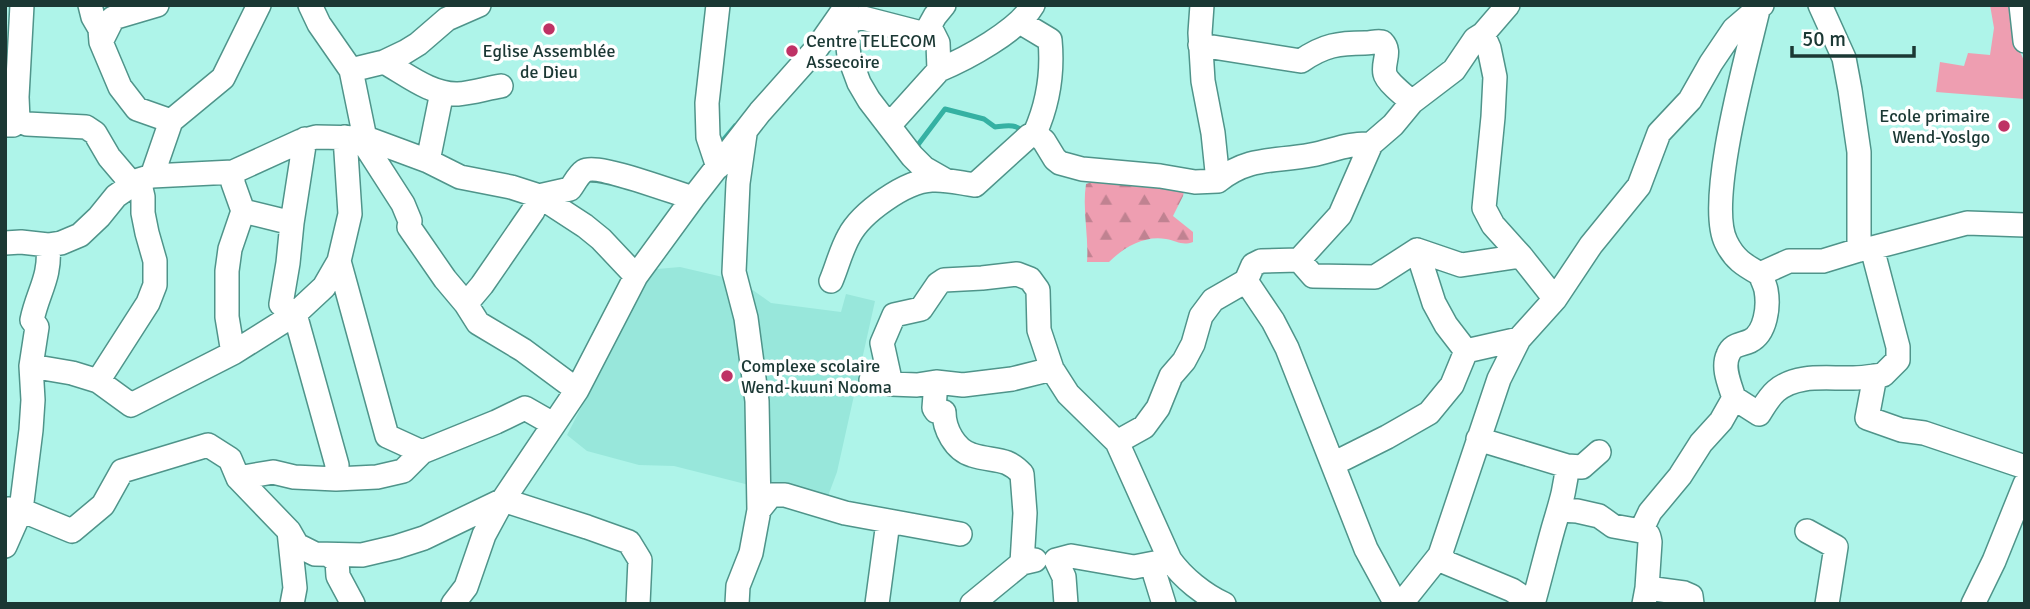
<svg xmlns="http://www.w3.org/2000/svg" width="2030" height="609" viewBox="0 0 2030 609" font-family="Signika,sans-serif">
  <style>
    .built { fill: #98e7db }
    .green { fill: #ee9eb1 }
    .forest { fill: url(#forest-firs) }
    .lines { fill: none; stroke-linecap: round; stroke-linejoin: round }
    .stream { stroke: #35b1a3; stroke-width: 5 }
    .minor-casing { stroke: #4f948a; stroke-width: 26 }
    .minor { stroke: #fff; stroke-width: 23 }
    .poi-dot { fill: #be3265; stroke: #fff; stroke-width: 2.5 }
    .labels { text-anchor: middle; stroke-width: 7; stroke-linejoin: round; paint-order: stroke }
    .poi-label { font-size: 18px; fill: #1b3834; stroke: #fff; text-anchor: start }
  </style>
  <defs>
    <pattern id="forest-firs" width="22" height="20" patternUnits="userSpaceOnUse" patternTransform="scale(1.75)"><rect width="22" height="20" fill="#ee9eb1"/><path d="M5 1l3.5 6h-7zM16 11l3.5 6h-7z" fill="#c08291"/></pattern>
  </defs>
  <rect width="100%" height="100%" fill="#aef4e9"/>
  <path class="built" d="M680,267L740,281L771,303L841,312L846,294L875,301L837,472L825,504L674,466L639,465L587,451L567,435L584,402L606,349L646,270Z"/>
  <path class="green" d="M1990,5H2015L2017,45L2025,63V99L1936,92L1940,62L1964,66L1968,53L1990,55L1994,28Z"/>
  <path class="forest" d="M1107,177L1185,187L1183,196L1173,216L1193,232V242C1182,246 1177,241 1166,239C1144,235 1123,248 1109,262H1087C1089,236 1082,210 1086,184Z"/>
  <g class="lines">
    <path class="stream" d="M719,145L735,126
      M914,150L945,109L984,119L995,127C1005,126 1017,123 1024,133"/>
    <g class="minor-casing">
      <path id="minor" d="M90,5L93,17L100,29L101,42L120,87L137,109L171,121
        M310,5L319,24L351,70L367,148L403,204L410,221L409,227L445,279L466,304L478,323L523,350L577,390
        M718,5L707,103L708,137L718,167
        M1202,5L1200,33L1203,81L1213,133L1218,181C1249,156 1275,162 1311,155C1333,151 1346,143 1371,144
        M1820,5L1844,58L1850,90L1859,152V250
        M2021,5L2025,41
        M838,19L845,21L863,18L925,34L935,16L944,5
        M845,21L849,56L859,83L869,100L912,156L924,168L945,180
        M1020,22L1050,40C1053,72 1048,104 1035,133L1044,141L1055,159L1060,163L1082,169L1160,176L1195,182L1218,181
        M925,34L933,33L938,43L939,70C966,59 1018,31 1033,5
        M1483,34L1489,48L1495,77L1493,117L1484,208L1493,225L1521,256L1555,299
        M101,42L113,18L157,5
        M1200,45L1301,61C1324,45 1339,43 1365,43C1371,43 1376,41 1382,42C1392,52 1382,62 1385,74C1386,81 1406,97 1412,102
        M384,62C406,74 431,95 458,94C472,93 488,88 501,86
        M351,70L384,62L405,52L418,44L447,19L479,5
        M882,117L894,120L939,70
        M18,120L17,97L22,5
        M5,125H13L18,120L27,124L86,127L95,133L109,157L132,184
        M428,161L442,92
        M152,176L171,121L223,78L259,5
        M243,211L292,223L305,139
        M292,223L288,263L281,304L295,314L337,465L336,479
        M5,243L21,242L48,245
        M1872,248L1898,347V360L1883,375L1875,376
        M1417,250L1434,303L1446,325L1466,351
        M1299,260L1313,276L1375,277L1417,250L1461,265L1521,256
        M339,261L387,436L422,452L496,422L525,408L553,424
        M1760,274L1789,261H1823L1859,250L1872,248L1967,223L2025,225
        M831,281C837,267 841,250 849,236C861,213 905,181 932,180C946,179 960,183 975,185L1029,136L1035,133
        M1246,281L1273,321L1287,348L1366,549L1396,604
        M466,304L482,285L533,211L539,196L570,189C574,184 578,175 584,171C597,163 675,193 693,198
        M233,353L227,317V271L230,249L243,211L233,183V172
        M31,366L72,373L98,381L131,405L233,353L295,314L324,287L339,261L350,214L345,137
        M871,380L891,384L917,385L936,382L963,385L1012,379L1052,369L1068,394L1117,442L1144,427L1158,408L1171,376L1184,361L1193,344L1201,316L1213,300L1246,281L1253,265L1261,261L1299,260L1340,215L1371,144L1393,125L1412,102L1454,70L1475,39L1483,34L1508,5
        M98,381L148,303L155,285V261L147,233L143,213V197L139,180
        M936,382L934,408L936,411L944,412C944,429 955,450 972,455C993,462 1006,456 1022,474L1025,513L1022,563
        M891,384L882,343L894,315L921,309L938,284L944,280L982,278L1017,274L1030,279L1038,290L1039,330L1052,369
        M1734,398L1759,414C1764,406 1769,397 1776,391C1797,373 1828,379 1853,378C1860,378 1868,377 1875,376L1867,418L1901,430L1924,433L2025,467
        M1478,439L1567,466L1582,467L1599,452
        M1117,442L1170,560C1183,578 1204,595 1224,604
        M1333,464L1387,437L1429,413L1452,385L1466,351L1519,339
        M238,478L273,472L294,477L336,479L377,477L403,471L422,452
        M8,509L21,510L72,531L103,505L122,471L208,445L230,459L238,478L289,531L297,545L315,554L362,555L396,547L424,538L503,500L587,527L629,542L640,560L638,604
        M759,510L771,495H785L845,513L960,534
        M1560,510L1577,511L1599,516L1613,526L1641,531
        M289,531L295,588L292,604
        M1807,531L1836,547L1827,604
        M5,546L21,510L31,430L33,400L31,366L37,327L32,320C38,291 51,278 48,245L61,243L80,235L99,217L116,196L139,180L152,176L233,172L301,141L316,137L366,138L428,161L460,177L511,187L539,196L585,226L601,239L636,276
        M1440,555L1447,563L1512,590L1533,604
        M330,556L337,561L338,576L353,604
        M1159,563L1155,575L1164,604
        M1647,588L1684,593L1691,596L1692,604
        M453,604L466,587L484,535L503,500L577,390L636,276L693,198L760,112L817,48L847,5
        M737,604L738,586L751,553L759,510L757,401L746,318L734,272L738,183L745,134
        M877,604L888,522
        M972,604L1022,563L1035,560
        M1066,604L1064,577L1056,560L1071,556L1134,567L1170,560
        M1401,604L1440,555L1499,379L1519,339L1555,299L1591,245L1639,186L1659,133L1690,100L1711,63L1734,29L1762,5
        M1533,604C1540,579 1546,554 1553,529C1559,508 1566,489 1567,466
        M1644,604L1647,588L1650,542C1649,535 1648,532 1641,531L1650,512L1680,476L1701,443L1721,421L1734,398C1730,385 1722,368 1728,355C1732,344 1741,345 1750,341C1766,333 1769,306 1766,290C1765,285 1762,279 1760,274C1744,265 1734,259 1726,242C1706,202 1747,57 1758,10
        M1973,604L1994,561L2025,484"/>
    </g>
    <use href="#minor" class="minor"/>
  </g>
  <g class="poi-dot">
    <circle cx="549" cy="29" r="7"/>
    <circle cx="792" cy="51" r="7"/>
    <circle cx="2004" cy="126" r="7"/>
    <circle cx="727" cy="376" r="7"/>
  </g>
  <g class="labels">
    <g class="poi-label">
      <text x="806" y="47">Centre TELECOM<tspan x="806" dy="21">Assecoire</tspan></text>
      <text x="549" y="57" text-anchor="middle">Eglise Assemblée<tspan x="549" dy="21">de Dieu</tspan></text>
      <text x="1990" y="122" text-anchor="end">Ecole primaire<tspan x="1990" dy="21">Wend-Yoslgo</tspan></text>
      <text x="741" y="372">Complexe scolaire<tspan x="741" dy="21">Wend-kuuni Nooma</tspan></text>
    </g>
  </g>
  <rect width="2030" height="609" fill="none" stroke="#1b3834" stroke-width="14"/>
  <path d="M1792 46v10h122v-10" fill="none" stroke="#1b3834" stroke-width="3.5"/>
  <text x="1802" y="46" font-size="21" fill="#1b3834" stroke="#ffffff" stroke-width="5" paint-order="stroke">50 m</text>
</svg>
